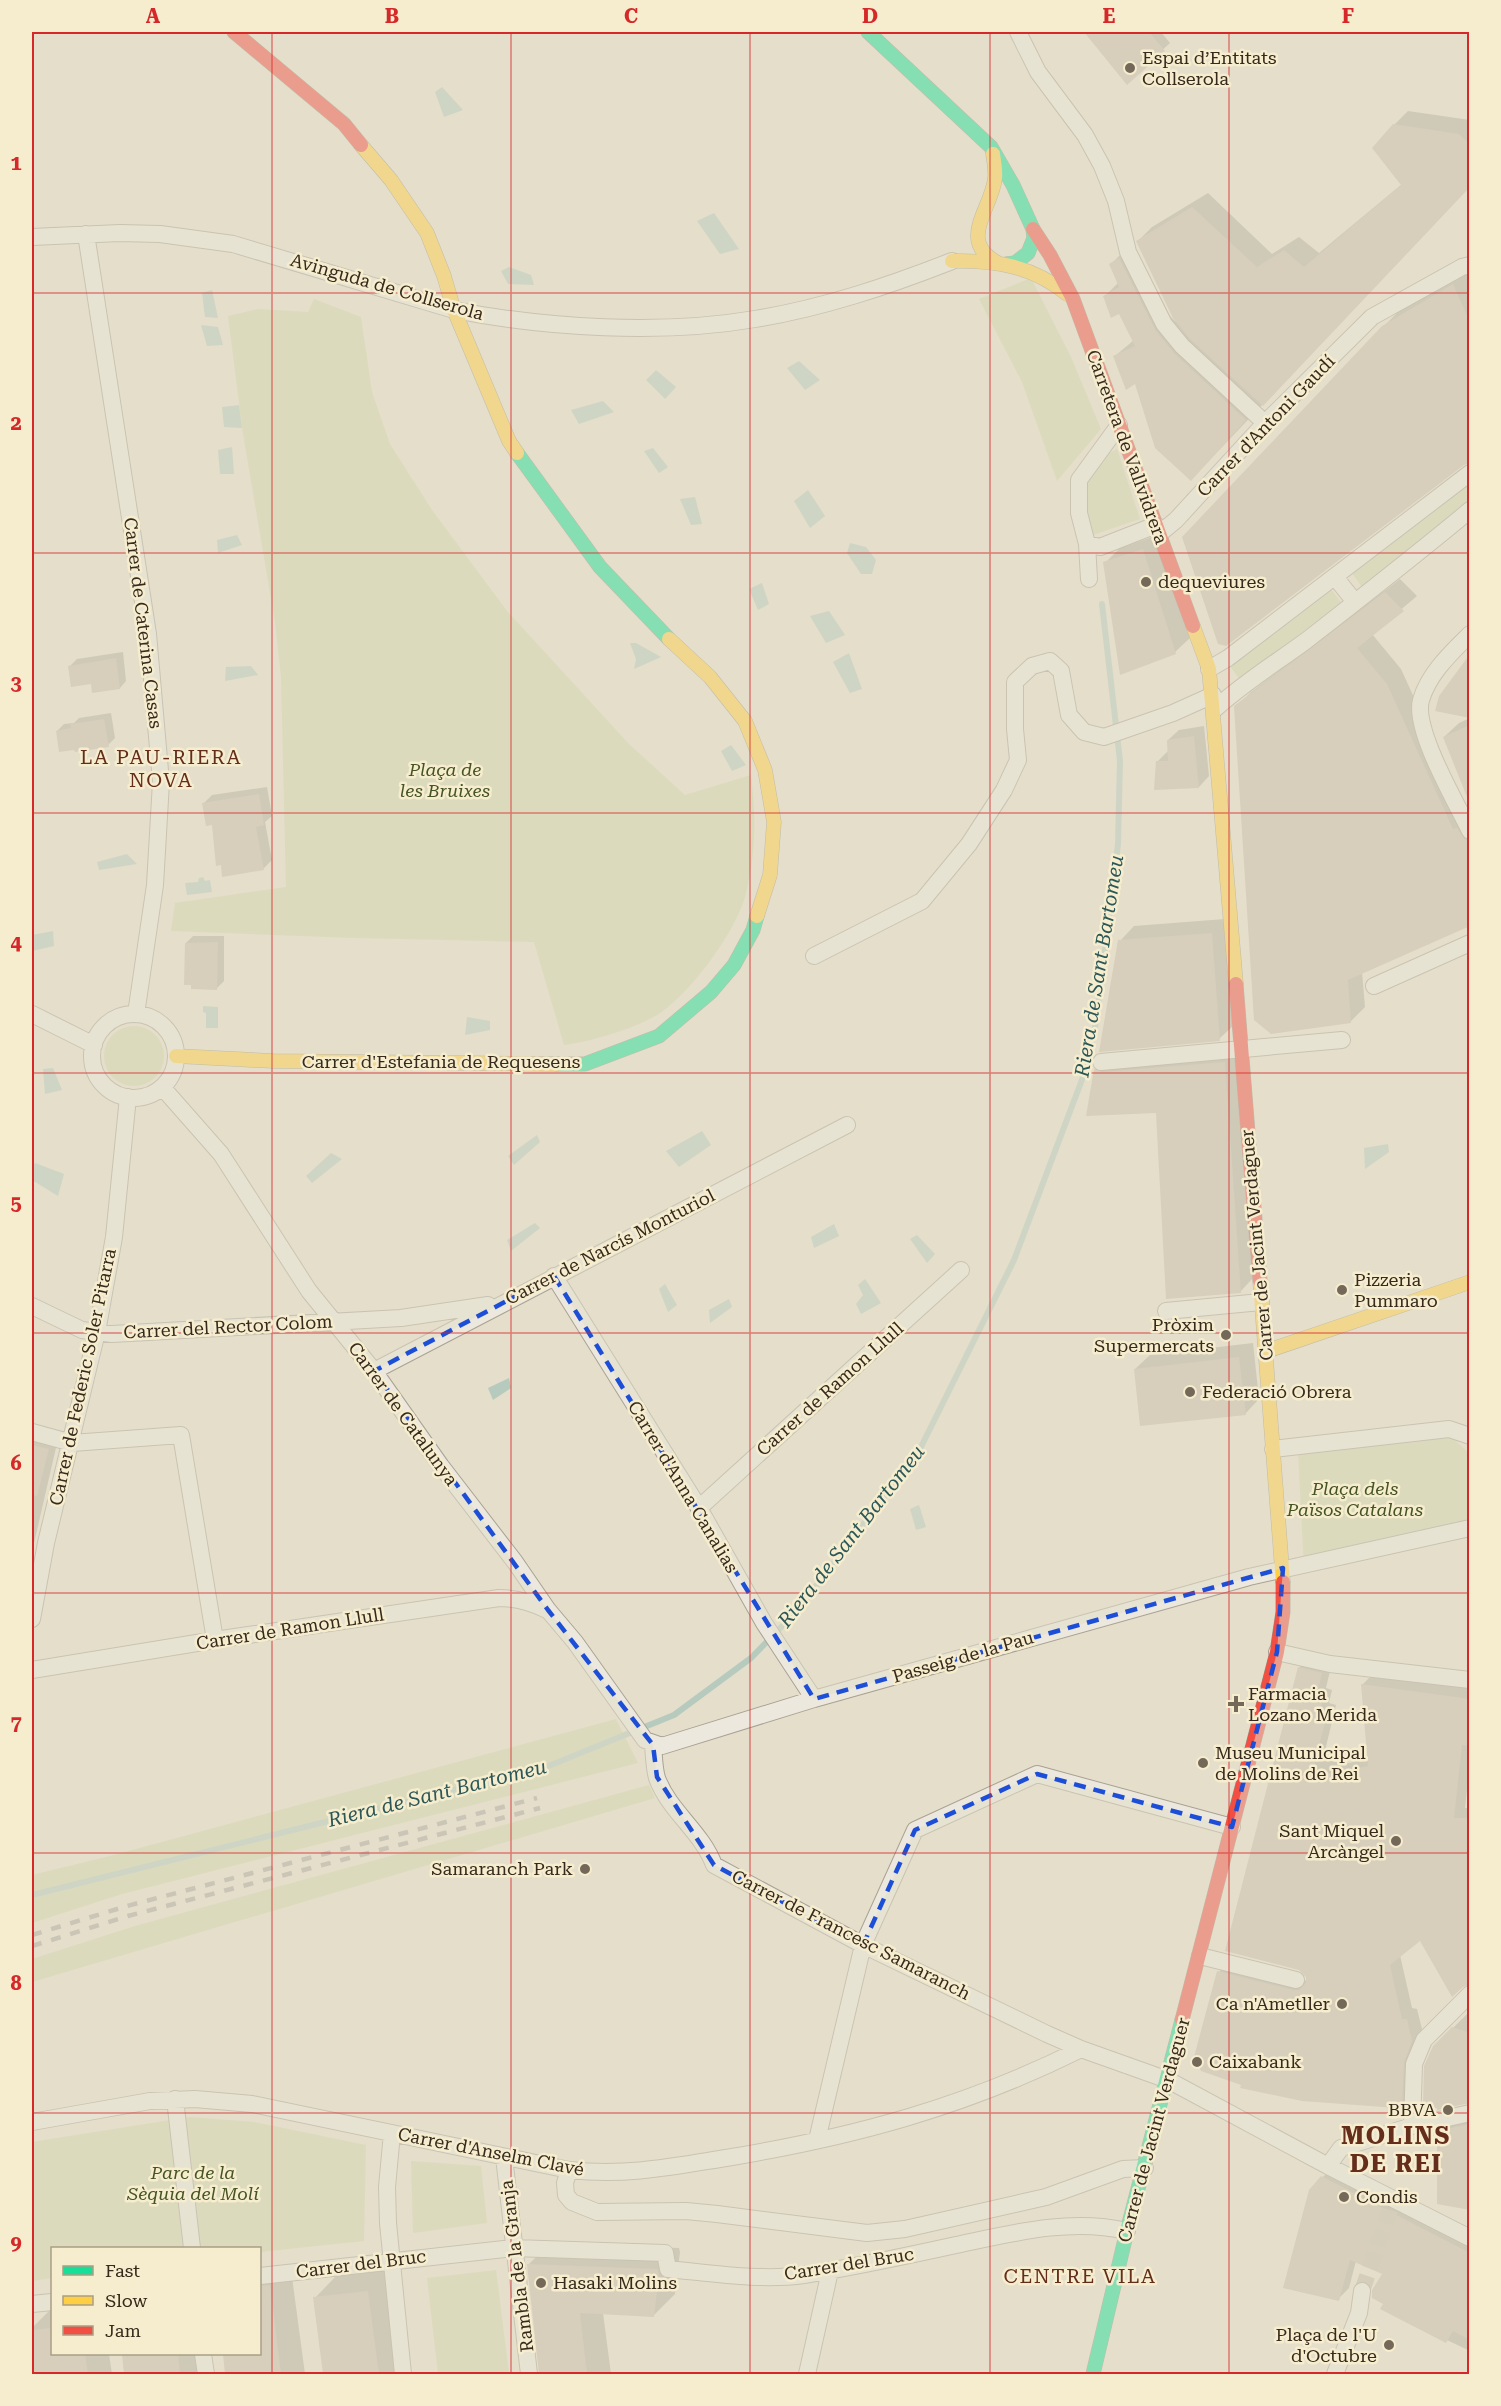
<svg xmlns="http://www.w3.org/2000/svg" width="1501" height="2406" viewBox="0 0 1501 2406" font-family="'Roboto Serif',serif">
  <style>
    .green { fill: #d2d5ac }
    .water { fill: #b6cabe }
    .shadow { fill: #0003 }
    .lines { fill: none; stroke-linecap: round; stroke-linejoin: round }
    .stream { stroke: #b6cabe; stroke-width: 6 }
    .building { fill: #c8bcab }
    .street-tunnel { stroke: #c1baa7; stroke-width: 16; stroke-dasharray: 16 8; stroke-linecap: butt }
    .street-casing { stroke: #a9a294; stroke-width: 18 }
    .fast-casing { stroke: #999284; stroke-width: 15 }
    .slow-casing { stroke: #999284; stroke-width: 15 }
    .jam-casing { stroke: #999284; stroke-width: 15 }
    .street { stroke: #ece8dd; stroke-width: 16 }
    .fast { stroke: #16e098; stroke-width: 14 }
    .slow { stroke: #ffcf43; stroke-width: 14 }
    .jam { stroke: #f24e42; stroke-width: 14 }
    .rail { stroke: #aba79d; stroke-width: 4.5; stroke-dasharray: 10 10; stroke-linecap: butt }
    .marked { fill: none; stroke: #1d4ed8; stroke-width: 4.5; stroke-dasharray: 12 8; stroke-linejoin: round }
    .grid { fill: none; stroke: #d62828; stroke-width: 1.5; stroke-opacity: 0.55 }
    .poi-dot { fill: #746959; stroke: #f6edcf; stroke-width: 2 }
    .labels { text-anchor: middle; stroke-width: 5; stroke-linejoin: round; paint-order: stroke }
    .poi-label { font-size: 18px; fill: #372a1c; stroke: #f6edcf; text-anchor: start }
    .street-label { font-size: 18px; fill: #372a1c; stroke: #f6edcf }
    .park-label { font-size: 18px; font-style: italic; fill: #455422; stroke: #f6edcf }
    .neighbourhood-label { font-size: 20px; letter-spacing: 1.5px; fill: #652d1b; stroke: #f6edcf }
    .water-label { font-size: 20px; font-style: italic; fill: #2b5757; stroke: #f6edcf }
    .district-label { font-size: 24px; font-weight: bold; letter-spacing: 1.5px; fill: #652d1b; stroke: #f6edcf }
    .neatline { fill: none; stroke: #d62828; stroke-width: 2 }
    .grid-label { font-size: 20px; text-anchor: middle; font-weight: bold; fill: #d62828 }
  </style>
  <rect width="100%" height="100%" fill="#e4deca"/>
  <path class="green" d="M1031,278L1071,357L1101,429L1057,481L1022,382L979,299Z
    M314,299L361,317L372,392L390,444L432,510L507,611L629,744L685,795L751,775C756,815 756,853 746,893C737,930 694,988 663,1011C641,1027 590,1042 564,1045L534,942L355,938L171,931L175,903L286,887L281,677L275,622L243,434L228,316L258,309L308,312Z
    M1117,449L1140,519L1093,535L1081,482L1093,461Z
    M1470,480L1469,501L1362,587L1351,572Z
    M1331,589L1341,602L1240,680L1230,666Z
    M104 1056a30 30 0 1 1 60 0a30 30 0 1 1-60 0Z
    M1448,1434L1469,1453V1517L1454,1530L1304,1568L1298,1451Z
    M616,1719L638,1763L122,1894L32,1923V1875L114,1855Z
    M649,1785L655,1798L32,1982V1959L135,1926Z
    M189,2117L254,2122L366,2145L364,2241L260,2252V2248H52V2278L32,2281V2142Z
    M411,2161L481,2166L487,2223L413,2233Z
    M496,2270L509,2374H438L427,2278Z"/>
  <path class="water" d="M442,87L463,110L444,117L435,92Z
    M714,213L739,249L720,254L697,221Z
    M509,267L531,275L534,285L508,284L501,271Z
    M212,290L218,318L205,317L202,293Z
    M201,325L218,327L223,345L207,346Z
    M799,361L820,380L805,390L787,368Z
    M656,370L676,387L665,399L646,380Z
    M603,401L614,412L579,424L571,410Z
    M239,405L242,428L224,427L222,407Z
    M232,447L234,474H220L218,450Z
    M653,448L668,467L659,473L644,451Z
    M808,490L825,516L810,528L794,501Z
    M695,497L702,524L691,525L680,499Z
    M237,535L242,545L218,553L217,540Z
    M850,543L866,547L876,560L872,574H861L847,553Z
    M762,583L769,604L758,610L749,589Z
    M829,611L845,635L826,643L810,616Z
    M630,643H636L661,657L634,669L636,659Z
    M849,653L862,689L850,693L833,662Z
    M251,666L258,675L225,681L226,667Z
    M731,745L746,765L732,771L721,751Z
    M127,854L137,864L99,870L97,862Z
    M203,877L205,881L210,880L212,892L187,895L185,883L198,882L199,878Z
    M53,931L54,946L32,951V935Z
    M203,1006L218,1007V1028H206V1013L203,1012Z
    M467,1017L490,1021V1030L465,1035Z
    M53,1068L62,1090L45,1094L43,1069Z
    M702,1131L711,1145L679,1167L666,1151Z
    M537,1135L540,1142L514,1165L508,1156Z
    M1388,1144L1389,1152L1365,1169L1364,1148Z
    M331,1153L342,1159L312,1183L306,1176Z
    M35,1163L64,1174L58,1196L32,1180V1169Z
    M535,1223L540,1228L511,1251L507,1240Z
    M834,1224L839,1236L814,1248L811,1237Z
    M917,1235L935,1254L927,1263L910,1239Z
    M865,1279L881,1303L861,1314L856,1304L863,1295L858,1285Z
    M665,1284L677,1305L668,1312L659,1289Z
    M729,1299L732,1307L710,1323L709,1310Z
    M509,1378L511,1388L493,1400L488,1388Z
    M919,1505L926,1527L916,1530L910,1509Z"/>
  <path class="shadow" d="M1086,32H1161L1170,43L1127,82Z
    M1408,111L1470,120V186L1205,465L1115,356L1134,340L1119,312L1105,296L1119,282L1111,264L1125,250L1134,245L1170,316L1176,322L1138,241L1152,227L1208,193L1272,254L1299,237L1319,253L1402,184L1394,125Z
    M1468,271L1470,275V462L1383,327L1398,312Z
    M1158,535L1190,638L1175,652L1105,563L1120,548Z
    M1400,579L1417,596L1372,634L1401,669L1468,816L1470,815V924L1362,972L1365,1007L1350,1022L1236,707L1251,692Z
    M123,652L126,681L120,688L92,682L70,666L77,659Z
    M111,713L115,738L108,745L57,731L64,724L74,723L79,718Z
    M1470,718V798L1444,737L1459,723Z
    M1204,726L1209,776L1199,787L1157,762L1169,750L1168,740L1179,730Z
    M267,787L272,816L265,822L272,860L263,869L222,864L214,823L203,804L212,795Z
    M1225,919L1234,1025L1219,1039L1120,941L1134,926Z
    M193,936H224V981L217,988L186,943Z
    M1239,1048L1254,1277L1240,1292L1157,1111L1095,1070L1110,1056Z
    M1253,1343L1259,1399L1245,1414L1135,1369L1150,1355Z
    M32,1432L58,1439L32,1552Z
    M1310,1657L1332,1662L1326,1688L1332,1690L1329,1703L1336,1705L1323,1759L1345,1764L1369,1758L1362,1685L1373,1674L1470,1687V1761L1465,1808H1470V1983L1420,1939L1400,1955L1412,2008L1417,2009L1422,2029L1414,2051L1412,2093L1401,2105L1219,1972L1229,1961L1307,1981L1299,1668Z
    M1470,2011V2102L1434,2047Z
    M1470,2116V2209L1439,2132L1450,2121Z
    M1333,2166L1470,2237V2351L1382,2309L1385,2304V2274L1356,2261L1349,2288L1338,2299L1323,2177Z
    M550,2243L679,2248L680,2252L675,2294L653,2316L603,2313L611,2374H541L529,2264Z
    M389,2270L403,2374H324L315,2298L336,2276Z
    M292,2277L305,2374H227L224,2354H260V2281Z
    M52,2309V2354H109L112,2374H33L32,2328L50,2310Z
    M123,2354H202L204,2374H126Z"/>
  <g class="lines">
    <path class="stream" d="M32,1895L546,1767L674,1715L751,1658L797,1611L919,1451L1014,1260L1086,1069L1096,1022L1118,844L1120,761L1102,604"/>
  </g>
  <path class="building" d="M1084,32H1149L1165,51L1127,85Z
    M1393,124L1459,134L1470,144V187L1263,406L1190,339L1173,318L1136,241L1192,207L1257,267L1284,250L1304,267L1401,185L1372,148Z
    M1119,258L1156,331L1175,354L1246,420L1191,481L1155,448L1135,384L1126,390L1113,356L1135,346L1119,314L1111,318L1103,296L1119,287L1109,264Z
    M1453,284L1470,322V463L1464,465L1226,646L1218,644L1182,537L1382,326Z
    M1143,549L1176,654L1120,675L1103,562Z
    M1385,592L1404,611L1357,648L1387,684L1453,829L1457,828L1464,839L1470,841V926L1348,980L1351,1023L1271,1034L1254,1020L1234,706Z
    M1470,654V718L1435,711L1439,696Z
    M116,658L120,689L92,693L91,684L71,687L68,666Z
    M104,719L109,747L75,752L74,750L59,752L56,731L71,728L70,724Z
    M1470,725V802H1469L1443,737Z
    M1194,736L1199,788L1154,790L1156,761H1168L1167,740Z
    M259,794L264,825L256,827L264,870L222,877L221,865L216,866L212,825L206,826L202,803Z
    M1212,933L1220,1041L1099,1052L1118,940Z
    M218,942L217,990L191,989V985H184L185,943Z
    M1225,1062L1241,1293L1166,1299L1156,1113L1086,1116L1094,1069L1102,1072Z
    M1239,1357L1246,1415L1140,1426L1134,1369Z
    M32,1445L49,1449L37,1496L32,1495Z
    M1298,1667L1322,1673L1316,1699L1323,1700L1319,1713L1327,1715L1313,1769L1333,1774L1368,1766L1361,1684L1470,1699V1746L1462,1745L1454,1818H1470V1984L1463,1987L1452,1997L1420,1941L1390,1965L1402,2019H1407L1412,2041L1404,2063L1402,2106L1397,2108L1302,2101L1240,2088L1241,2085L1201,2071L1194,2057L1217,1971L1293,1990H1299L1306,1983V1977L1299,1970L1225,1951Z
    M1452,2027L1470,2033V2103L1437,2110V2108L1423,2107L1424,2066L1433,2046Z
    M1470,2124V2210L1437,2204V2131Z
    M1321,2176L1470,2253V2340L1453,2331L1446,2343L1380,2309L1383,2304L1372,2298V2290L1382,2274L1350,2260L1339,2301L1283,2288L1309,2190Z
    M527,2264L657,2269L659,2274L654,2317L580,2313L587,2374H539Z
    M270,2285L281,2374H225L223,2354H260V2286Z
    M368,2291L379,2374H323L313,2297Z
    M52,2328V2354H85L88,2374H32V2330Z
    M122,2354H178L180,2374H124Z"/>
  <g class="lines">
    <path class="street-tunnel" d="M1362,2291L1390,2210"/>
    <g class="street-casing">
      <path id="street" d="M1018,32L1038,72L1085,135L1102,166L1116,201L1128,252L1164,324L1182,346L1265,423
        M86,234L148,634L161,782L155,885L136,1014
        M32,237L120,233L160,234L233,244L454,310C546,328 662,335 755,319C823,308 888,286 952,261
        M1119,425L1079,480V513L1087,544L1100,547L1156,525
        M1159,534L1176,520L1265,423L1372,317L1462,267L1470,265
        M1087,544L1089,579
        M1335,577L1355,602
        M1470,634C1451,653 1429,673 1421,700C1413,729 1456,802 1470,831
        M1209,669L1228,658L1470,473
        M1215,709C1243,683 1276,663 1307,640C1362,597 1416,555 1470,510
        M814,956L922,901L969,844L1004,790L1018,760L1015,729V682L1032,666L1050,661L1061,671L1069,715L1084,732L1104,737L1173,713L1213,695
        M1374,986L1470,943
        M32,1014L94,1045
        M92 1056a42 42 0 1 1 84 0a42 42 0 1 1-84 0Z
        M1101,1062L1342,1040
        M162,1087L221,1154L309,1291L374,1371L441,1466L515,1562L548,1610L575,1642L645,1740L662,1746L814,1699L1249,1577L1470,1528
        M554,1276L699,1508L764,1623L814,1699
        M32,1306L82,1330L112,1334L401,1318L488,1305
        M1166,1311L1261,1302
        M374,1371L847,1125
        M32,1432L72,1443L181,1435L215,1640
        M1273,1449L1449,1429L1470,1436
        M699,1508L961,1270
        M32,1619L46,1543L97,1332L114,1237L128,1097
        M1277,1652L1330,1664L1470,1680
        M32,1670L215,1640L499,1598C517,1598 531,1602 547,1610
        M653,1745C654,1755 654,1768 657,1778C669,1811 702,1832 714,1865L863,1945L1047,2034L1081,2049L1168,2080L1328,2166L1470,2238
        M1200,1956L1296,1980
        M175,2099L192,2248
        M32,2122L150,2101L195,2099L252,2104L569,2170C627,2176 670,2167 726,2158C853,2137 965,2107 1081,2049
        M1412,2126L1414,2064L1424,2040L1470,1994
        M392,2133L387,2187L388,2223L403,2374
        M817,2140L863,1945L915,1830L1037,1774L1232,1827
        M504,2157L529,2374
        M1328,2166L1341,2148L1412,2126L1470,2113
        M569,2170L565,2183L566,2195L572,2202L597,2212L686,2211L717,2214L867,2233L905,2229L1046,2197L1123,2169L1145,2168
        M260,2276L513,2248L665,2253L668,2269C712,2273 760,2281 804,2275C855,2267 906,2256 956,2245C1013,2233 1070,2218 1127,2231
        M32,2304L52,2302
        M203,2354L206,2374
        M807,2374L830,2271
        M1335,2374L1359,2313L1362,2291"/>
    </g>
    <g class="fast-casing">
      <path id="fast" d="M868,32L991,147L1013,185L1033,229L1034,238L1028,253L1015,263L1006,264
        M517,453L600,567L669,639
        M557,1064H585L659,1036L711,992L734,965L753,930L757,916
        M1093,2374L1127,2231L1182,2020"/>
    </g>
    <g class="slow-casing">
      <path id="slow" d="M361,145L391,180L427,233L444,276L454,310L509,441L517,453
        M993,154C994,162 996,170 995,178C992,209 956,241 998,263
        M952,261C995,260 1033,266 1067,294
        M1193,626L1209,669L1236,984
        M669,639L710,677L745,721L765,770L774,822L770,875L757,916
        M176,1056L273,1061L557,1064
        M1260,1281L1283,1582
        M1267,1351L1470,1282"/>
    </g>
    <g class="jam-casing">
      <path id="jam" d="M234,32L344,124L361,145
        M1033,229L1050,255L1073,299L1193,626
        M1236,984L1260,1281
        M1182,2020L1277,1652L1283,1612V1582"/>
    </g>
    <use href="#street" class="street"/>
    <use href="#fast" class="fast"/>
    <use href="#slow" class="slow"/>
    <use href="#jam" class="jam"/>
    <path class="rail" d="M32,1935L127,1906L537,1798
      M32,1946L128,1916L540,1808"/>
  </g>
  <path d="M0 0H1501V2406H0ZM554,1276L814,1699L1283,1568L1277,1652L1232,1827L1037,1774L915,1830L863,1945L714,1865L657,1777L653,1745L548,1610L374,1371Z" fill="#e4deca" fill-opacity=".55" fill-rule="evenodd"/>
  <path class="marked" d="M554,1276L814,1699L1283,1568L1277,1652L1232,1827L1037,1774L915,1830L863,1945L714,1865L657,1777L653,1745L548,1610L374,1371Z"/>
  <path class="grid" d="M272,32V2374M511,32V2374M750,32V2374M990,32V2374M1229,32V2374M32,293H1470M32,553H1470M32,813H1470M32,1073H1470M32,1333H1470M32,1593H1470M32,1853H1470M32,2113H1470"/>
  <g class="poi-dot">
    <circle cx="1130" cy="68" r="6"/>
    <circle cx="1146" cy="582" r="6"/>
    <circle cx="1342" cy="1290" r="6"/>
    <circle cx="1226" cy="1335" r="6"/>
    <circle cx="1190" cy="1392" r="6"/>
    <path d="M1233 1695h6v6h6v6h-6v6h-6v-6h-6v-6h6z"/>
    <circle cx="1203" cy="1763" r="6"/>
    <circle cx="1396" cy="1841" r="6"/>
    <circle cx="585" cy="1869" r="6"/>
    <circle cx="1342" cy="2004" r="6"/>
    <circle cx="1197" cy="2062" r="6"/>
    <circle cx="1448" cy="2110" r="6"/>
    <circle cx="1344" cy="2197" r="6"/>
    <circle cx="541" cy="2283" r="6"/>
    <circle cx="1389" cy="2345" r="6"/>
  </g>
  <g class="labels">
    <g class="poi-label">
      <text x="1142" y="64">Espai d’Entitats<tspan x="1142" dy="21">Collserola</tspan></text>
      <text x="1158" y="588">dequeviures</text>
      <text x="1354" y="1286">Pizzeria<tspan x="1354" dy="21">Pummaro</tspan></text>
      <text x="1214" y="1331" text-anchor="end">Pròxim<tspan x="1214" dy="21">Supermercats</tspan></text>
      <text x="1202" y="1398">Federació Obrera</text>
      <text x="1248" y="1700">Farmacia<tspan x="1248" dy="21">Lozano Merida</tspan></text>
      <text x="1215" y="1759">Museu Municipal<tspan x="1215" dy="21">de Molins de Rei</tspan></text>
      <text x="1384" y="1837" text-anchor="end">Sant Miquel<tspan x="1384" dy="21">Arcàngel</tspan></text>
      <text x="573" y="1875" text-anchor="end">Samaranch Park</text>
      <text x="1330" y="2010" text-anchor="end">Ca n'Ametller</text>
      <text x="1209" y="2068">Caixabank</text>
      <text x="1436" y="2116" text-anchor="end">BBVA</text>
      <text x="1356" y="2203">Condis</text>
      <text x="553" y="2289">Hasaki Molins</text>
      <text x="1377" y="2341" text-anchor="end">Plaça de l'U<tspan x="1377" dy="21">d'Octubre</tspan></text>
    </g>
    <g class="street-label">
      <text transform="translate(387 287) rotate(16)" y="6">Avinguda de Collserola</text>
      <text transform="translate(1266 426) rotate(-46)" y="6">Carrer d'Antoni Gaudí</text>
      <text transform="translate(1127 447) rotate(70)" y="6">Carretera de Vallvidrera</text>
      <text transform="translate(143 623) rotate(83)" y="6">Carrer de Caterina Casas</text>
      <text x="441" y="1068">Carrer d'Estefania de Requesens</text>
      <text transform="translate(1257 1245) rotate(-95)" y="6">Carrer de Jacint Verdaguer</text>
      <text transform="translate(610 1247) rotate(-27)" y="6">Carrer de Narcís Monturiol</text>
      <text transform="translate(228 1327) rotate(-3)" y="6">Carrer del Rector Colom</text>
      <text transform="translate(83 1377) rotate(-78)" y="6">Carrer de Federic Soler Pitarra</text>
      <text transform="translate(830 1389) rotate(-42)" y="6">Carrer de Ramon Llull</text>
      <text transform="translate(403 1414) rotate(54)" y="6">Carrer de Catalunya</text>
      <text transform="translate(683 1487) rotate(59)" y="6">Carrer d'Anna Canalias</text>
      <text transform="translate(290 1629) rotate(-9)" y="6">Carrer de Ramon Llull</text>
      <text transform="translate(963 1657) rotate(-16)" y="6">Passeig de la Pau</text>
      <text transform="translate(851 1935) rotate(27)" y="6">Carrer de Francesc Samaranch</text>
      <text transform="translate(1154 2130) rotate(-75)" y="6">Carrer de Jacint Verdaguer</text>
      <text transform="translate(491 2152) rotate(11)" y="6">Carrer d'Anselm Clavé</text>
      <text transform="translate(361 2264) rotate(-7)" y="6">Carrer del Bruc</text>
      <text transform="translate(849 2264) rotate(-9)" y="6">Carrer del Bruc</text>
      <text transform="translate(517 2266) rotate(-97)" y="6">Rambla de la Granja</text>
    </g>
    <g class="park-label">
      <text x="445" y="776">Plaça de<tspan x="445" dy="21">les Bruixes</tspan></text>
      <text x="1355" y="1495">Plaça dels<tspan x="1355" dy="21">Països Catalans</tspan></text>
      <text x="193" y="2179">Parc de la<tspan x="193" dy="21">Sèquia del Molí</tspan></text>
    </g>
    <g class="neighbourhood-label">
      <text x="161" y="764">LA PAU-RIERA<tspan x="161" dy="23">NOVA</tspan></text>
      <text x="1080" y="2283">CENTRE VILA</text>
    </g>
    <g class="water-label">
      <text transform="translate(1099 966) rotate(-81)" y="7">Riera de Sant Bartomeu</text>
      <text transform="translate(851 1536) rotate(-52)" y="7">Riera de Sant Bartomeu</text>
      <text transform="translate(437 1793) rotate(-14)" y="7">Riera de Sant Bartomeu</text>
    </g>
    <g class="district-label">
      <text x="1396" y="2144">MOLINS<tspan x="1396" dy="28">DE REI</tspan></text>
    </g>
  </g>
  <rect width="1501" height="2406" fill="none" stroke="#f6edcf" stroke-width="66"/>
  <rect x="51" y="2247" width="210" height="108" fill="#f6edcf" stroke="#aa9f87" stroke-width="1.5"/>
  <rect x="63" y="2266" width="30" height="9" fill="#16e098" stroke="#aa9f87" stroke-width="1.5"/>
  <text x="105" y="2277" font-size="18" fill="#372a1c">Fast</text>
  <rect x="63" y="2296" width="30" height="9" fill="#ffcf43" stroke="#aa9f87" stroke-width="1.5"/>
  <text x="105" y="2307" font-size="18" fill="#372a1c">Slow</text>
  <rect x="63" y="2326" width="30" height="9" fill="#f24e42" stroke="#aa9f87" stroke-width="1.5"/>
  <text x="105" y="2337" font-size="18" fill="#372a1c">Jam</text>
  <rect x="33" y="33" width="1435" height="2340" class="neatline"/>
  <g class="grid-label">
    <text x="153" y="23">A</text>
    <text x="392" y="23">B</text>
    <text x="631" y="23">C</text>
    <text x="870" y="23">D</text>
    <text x="1109" y="23">E</text>
    <text x="1348" y="23">F</text>
    <text x="16" y="170">1</text>
    <text x="16" y="430">2</text>
    <text x="16" y="690">3</text>
    <text x="16" y="950">4</text>
    <text x="16" y="1210">5</text>
    <text x="16" y="1470">6</text>
    <text x="16" y="1730">7</text>
    <text x="16" y="1990">8</text>
    <text x="16" y="2250">9</text>
  </g>
</svg>
